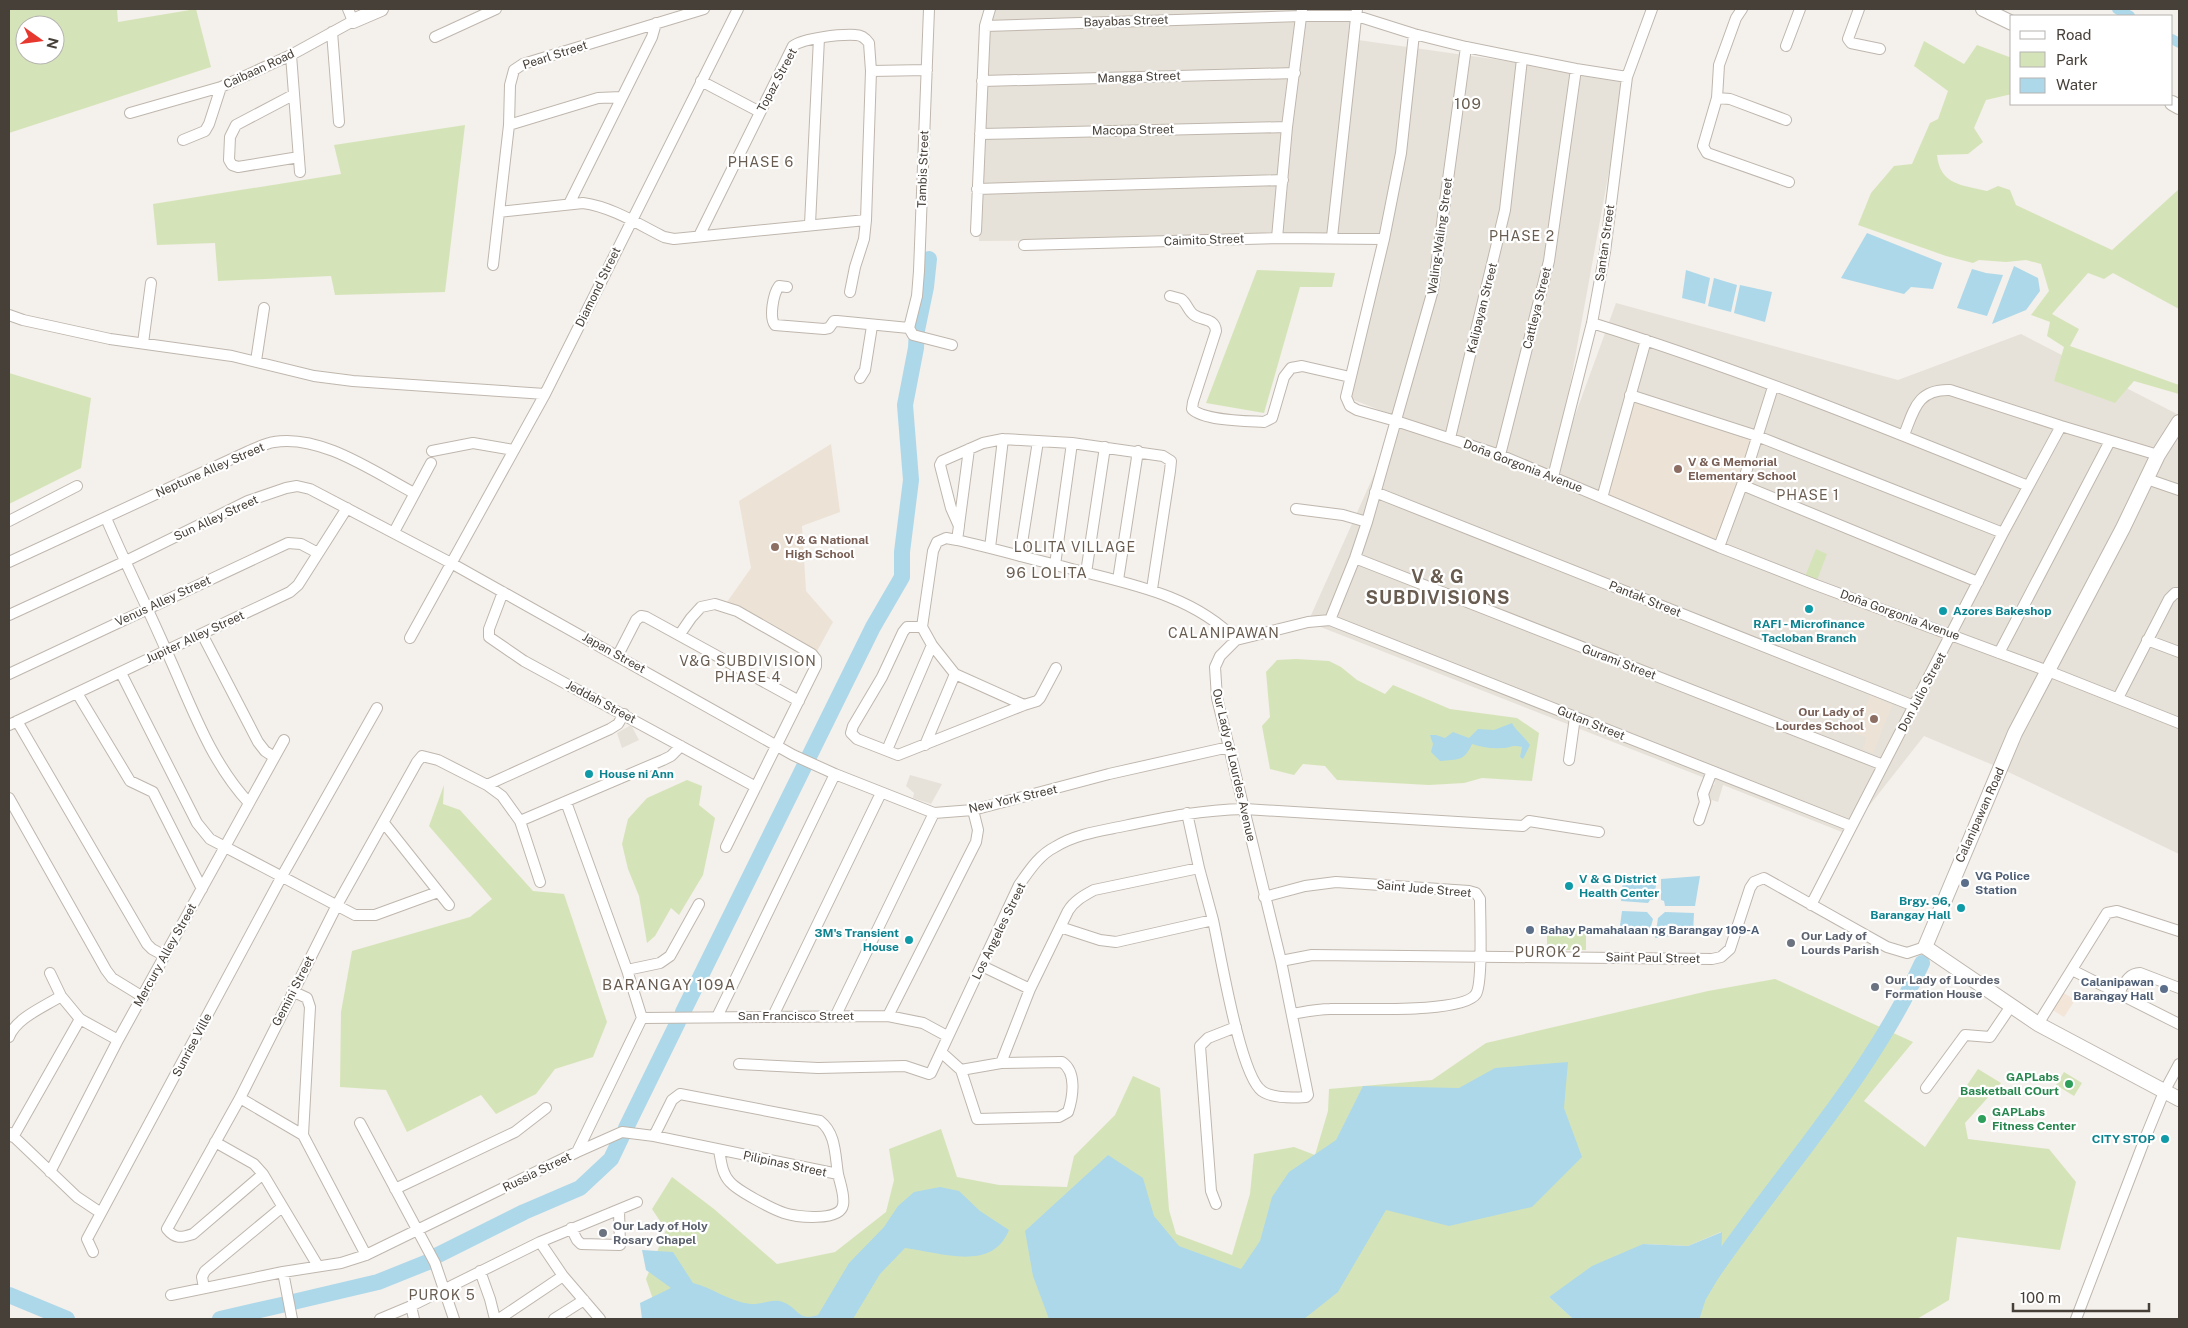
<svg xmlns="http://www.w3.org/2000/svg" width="2188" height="1328" viewBox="0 0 2188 1328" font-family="'Public Sans',sans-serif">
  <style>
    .residential { fill: #e7e2d9 }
    .commercial { fill: #f3e5d8 }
    .education { fill: #ece3d6 }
    .green { fill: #d5e4b8; fill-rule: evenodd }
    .water { fill: #add8ea }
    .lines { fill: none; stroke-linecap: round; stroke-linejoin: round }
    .canal { stroke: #add8ea; stroke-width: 10 }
    .river { stroke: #add8ea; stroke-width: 16 }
    .minor-casing { stroke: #bfb7ae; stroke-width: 12 }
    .tertiary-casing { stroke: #bfb7ae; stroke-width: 16 }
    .minor { stroke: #fff; stroke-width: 10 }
    .tertiary { stroke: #fff; stroke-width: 14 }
    .education-dot { fill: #8d6e63; stroke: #fff; stroke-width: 2 }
    .culture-dot { fill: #0f9aa8; stroke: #fff; stroke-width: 2 }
    .service-dot { fill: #5c6f8a; stroke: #fff; stroke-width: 2 }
    .worship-dot { fill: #6b7280; stroke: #fff; stroke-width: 2 }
    .leisure-dot { fill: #2e9e5b; stroke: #fff; stroke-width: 2 }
    .labels { text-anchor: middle; stroke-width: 4.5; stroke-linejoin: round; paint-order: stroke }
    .street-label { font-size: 12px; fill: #474039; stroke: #fff }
    .education-label { font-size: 12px; font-weight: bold; fill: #785e54; stroke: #fff; text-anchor: start }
    .culture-label { font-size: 12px; font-weight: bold; fill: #0d838f; stroke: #fff; text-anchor: start }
    .service-label { font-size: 12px; font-weight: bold; fill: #4e5e75; stroke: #fff; text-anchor: start }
    .worship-label { font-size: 12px; font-weight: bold; fill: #5b616d; stroke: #fff; text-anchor: start }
    .leisure-label { font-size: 12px; font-weight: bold; fill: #27864d; stroke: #fff; text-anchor: end }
    .neighbourhood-label { font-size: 14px; letter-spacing: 1px; fill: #695d51; stroke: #fff }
    .quarter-label { font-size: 15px; letter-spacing: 1px; fill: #695d51; stroke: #fff }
    .district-label { font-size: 18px; font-weight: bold; letter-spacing: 1px; fill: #695d51; stroke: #fff }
  </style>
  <rect width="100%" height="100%" fill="#f4f0eb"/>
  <path class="residential" d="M986,9H1358V40L1626,78L1554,473L1616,303L1898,380L2021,334L2179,415V854L2000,768L1924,736L1847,834L1723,785L1718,802L1712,800L1710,806L1707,805L1710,796L1706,795L1710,784L1714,785L1715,782L1308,622L1398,421L1518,464L1346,397L1384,239L979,241Z
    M631,725L639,740L622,748L617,733Z
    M910,775L942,784L931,804L913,798L914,793L906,786Z"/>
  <path class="commercial" d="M2062,992L2075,1000L2064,1017L2051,1009Z"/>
  <path class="education" d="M1634,401L1753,441L1716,544L1605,496Z
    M831,444L840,512L802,526L806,591L833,622L816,653L727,602L751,568L739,501Z
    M1871,694L1882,698V701L1892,705L1873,753L1863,749L1867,738L1856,733Z"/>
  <path class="green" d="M9,9H117L118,22L196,9L211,67L9,133ZM25,25H55V55H25Z
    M1924,41L1964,64L1977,45L2012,58V94L1986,100L1974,128L1983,142L1968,154L1937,155C1940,185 1962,185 1987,191L1998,186L2010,190L2016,205L2112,250L2179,189V309L2113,273L2104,279L2088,273L2052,314L2079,329L2070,346L2179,385V394L2134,381L2115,403L2054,381L2064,347L2047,336L2050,322L2031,315L2049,291L2041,264L2026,260L2006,262L1979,260L1973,263L1946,256L1858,225L1871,193L1894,166L1912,164L1930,123L1938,119L1948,91L1914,66Z
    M465,125L445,292L335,295L331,276L218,281L215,243L157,245L153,204L341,174L334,145Z
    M1257,270L1335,273L1332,287H1300L1264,413L1206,403Z
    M9,373L91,398L81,468L9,504Z
    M1816,549L1827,554L1816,583L1804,579Z
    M1296,659L1329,661L1341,667L1357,680L1385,694L1393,685L1450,709L1517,718L1539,733L1532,781L1482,778L1464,783L1429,785L1337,780L1325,766L1303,764L1294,775L1270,769L1262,726L1270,717L1266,672L1277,660Z
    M687,780L702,786L699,805L715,818L703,875L679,915L671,908L655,936L647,943L639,896L628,869L622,844L628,819L647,798Z
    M444,785L443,804L460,810L533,891L564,894L607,1022L593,1057L555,1069L536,1094L496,1114L481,1095L407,1132L386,1090L340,1087L341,1012L352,951L470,917L492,899L429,826Z
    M1547,928H1586V950H1547Z
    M1775,979L1913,1042L1864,1101L1925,1147L1978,1069L2001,1083L1965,1123L1968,1139L2049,1149L2076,1182L2060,1250L1957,1237L1949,1300L1917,1319H1688L1721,1263V1232L1688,1246L1643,1244L1549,1297L1573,1319H652L657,1311L646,1279L666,1230L652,1209L672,1177L714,1209L777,1264L835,1252L886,1212L894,1180L889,1149L941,1129L957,1177L999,1185L1067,1187L1074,1156L1115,1115L1133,1076L1160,1088L1169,1210L1176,1234L1232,1255L1250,1194L1254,1154L1294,1147L1315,1155L1328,1111L1329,1089L1432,1080L1486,1043L1708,991Z
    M2064,1072L2082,1083L2074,1096L2056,1085Z"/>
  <path class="water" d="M1867,233L1942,263L1933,289L1911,287L1904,294L1841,278Z
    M2014,266L2038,278L2040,291L2026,310L1992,324Z
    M1972,269L1986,273L2003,275L1987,316L1957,308Z
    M1686,270L1710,278L1705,304L1682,298Z
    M1714,278L1737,285L1731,312L1708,306Z
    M1740,285L1772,292L1765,322L1734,313Z
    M1512,723C1516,731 1525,737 1530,745L1523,759L1520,757L1522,747C1510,744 1512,748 1502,748C1491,749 1481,747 1472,744C1464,762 1458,759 1440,761L1431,752L1433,744L1430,735H1436L1445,738L1453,732L1469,738L1478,729L1494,730Z
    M1700,876L1695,906H1665L1664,901L1661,900V879Z
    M1657,878L1654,899L1650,900L1648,903L1621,901L1623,882Z
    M1622,911L1647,912L1653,919L1649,934L1622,933L1620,926Z
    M1665,912L1694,913L1693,933L1655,938L1658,918Z
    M1568,1062L1564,1108L1582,1157L1532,1207L1449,1226L1386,1210L1338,1292L1304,1319H1049L1033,1276L1025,1231L1108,1155L1143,1178L1154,1216L1179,1246L1241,1269L1260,1241L1272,1197L1289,1172L1336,1140L1363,1086L1459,1088L1495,1068Z
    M940,1187L959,1191L980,1211L1009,1230C992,1273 939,1252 905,1248L880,1274L853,1319H642L640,1303L671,1288L646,1270L642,1250L673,1252L693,1283C713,1288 730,1302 751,1304C762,1305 774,1297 785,1303C800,1310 798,1321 818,1315L849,1263L884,1227L898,1206L914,1192Z
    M1722,1232L1721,1263L1688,1319H1573L1549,1297L1592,1266L1643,1244L1688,1246Z"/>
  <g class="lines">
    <path class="canal" d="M2117,9L2130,16
      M2172,39L2179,43"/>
    <path class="river" d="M683,1012L873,627L902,577V552L911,480L905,405L916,348L917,330L926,287L929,259
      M626,1128L678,1022
      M436,1256L524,1212L580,1188L611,1159L622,1136
      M9,1295L67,1319
      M293,1302L378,1282L428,1262
      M220,1319L286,1304
      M1691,1319L1698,1297L1711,1275C1781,1172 1870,1078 1922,963"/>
    <g class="minor-casing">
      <path id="minor" d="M1742,9L1736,18L1719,65L1717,98L1703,146L1707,153L1789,182
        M1859,9L1848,39L1851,43L1880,49
        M985,26L1302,16H1357L1414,34L1466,47L1576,69L1627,77
        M332,32L339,122
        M1414,34L1401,153L1384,239L1346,397L1350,406L1357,410L1396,421L1500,455L1719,547L1816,585L2048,671L2179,723
        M435,37L496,9
        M1786,46L1800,9
        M291,55L300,172
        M871,71L927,70
        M701,81L760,112
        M982,81L1295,73
        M293,95L236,125L230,137L229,160L232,165L238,167L299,157
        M1717,98L1730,99L1786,120
        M130,113L221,87L291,55L353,21L348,9
        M509,125L598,98L622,97
        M980,134L1287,127
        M183,140L205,131L209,124L221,87
        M977,189L1283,180
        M569,204L652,37L656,23
        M499,212L583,203C612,207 638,224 664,237L674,239L866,220
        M810,224L819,38
        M976,231L985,26L990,9
        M699,236L793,46C804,38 841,34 856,35C862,35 866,39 869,43L871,71L866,220L864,239L855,267L850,292
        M1332,237L1357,9
        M1277,238L1287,127L1302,9
        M1024,245L1277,238L1384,239
        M493,265L509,125L510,85L514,70L523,64L704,9
        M787,287L779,286C773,294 769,318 775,325L824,329L829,328L834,321H837L909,328
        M1170,296L1181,299C1187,303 1188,311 1194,315C1203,321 1215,318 1216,331L1193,402L1192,409C1204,421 1247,421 1264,422L1272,418L1284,377L1291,368L1302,366L1350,377
        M9,315L23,320L110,339L232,356L314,376L353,381L545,394
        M1592,323C1740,369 1885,428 2028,486
        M909,328L917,296L919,271L929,9
        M909,328L913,335L952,345
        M143,343L151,283
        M256,361L264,308
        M860,378L865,370L872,326
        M1630,395L1757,436L2003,533
        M1904,435C1914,410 1917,389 1950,390L2061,426L2158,455
        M1450,438L1505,210L1522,59
        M432,451L473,443L514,450
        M1500,455L1549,261L1576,69
        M1553,477L1592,323L1605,252L1627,77L1652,9
        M2147,479L2179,490
        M1742,485L1978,582
        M1375,492L1914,706
        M1602,498L1646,340
        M1296,509L1343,515L1367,522
        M106,518C125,563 147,606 166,650C190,702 209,760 249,803
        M9,521L77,486
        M959,525L969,449
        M394,532L431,463
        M957,540L959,526L951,508L940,465L942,461L983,443L1003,439L1072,443L1163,456L1171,461L1170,471L1152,589
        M1719,547L1742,485L1773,387
        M990,548L1003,439
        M1020,556L1038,441
        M1355,558L1883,765
        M9,562L249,451C257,448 266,443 274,442C321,434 374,472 414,493
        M1055,565L1072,443
        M1086,573L1105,447
        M1118,580L1138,451
        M503,592L489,629V637L524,661L756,787
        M9,615L124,562L248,501L286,488L297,486L310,489L451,563L793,755L835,774L934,813L973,810L1109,774L1229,747
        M1330,620L1355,558L1367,522L1433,290L1466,47
        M922,627H907L903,632L882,677L853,726L851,733L857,739L898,755L1024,705L955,674L932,645L922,627L933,551L937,542L946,538L957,540C996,549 1034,560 1072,569C1130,584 1193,595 1236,640
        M202,634L258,742L265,751L274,757
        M680,634L691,618L701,607L715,604L737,611L812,654L816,659V666L726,847
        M410,638L545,394L738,9
        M2147,640L2179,652
        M1999,653L2110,441
        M618,655L636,620L641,616L646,617L799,701
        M121,673L197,823L210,839L355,915H375L438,892
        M9,674L288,543L301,544L318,553
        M77,693L130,781L153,792L202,889
        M2118,698L2169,599L2175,593H2179
        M1024,705L1037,701L1040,698L1056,668
        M17,721L147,944L152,949L165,956
        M9,725L290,592L298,585L347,508
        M925,745L955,674
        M887,750L932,645
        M1569,760L1575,717
        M487,785L610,729L618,724L624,714
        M9,798L106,970L112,978L143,997
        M566,802L627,970L642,1018
        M1187,813L1199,868
        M1699,820L1705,802L1703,794L1712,771
        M520,821L663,760L671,756L681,746
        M384,823L449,905
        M1264,897L1305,886L1336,882L1469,891L1476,893L1480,899C1480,916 1483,983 1476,994C1463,1014 1355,1008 1330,1009C1317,1009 1304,1012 1292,1014
        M1811,905L2003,533L2061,426
        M1213,920C1220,951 1240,1076 1262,1091C1273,1099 1293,1098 1306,1097L1308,1095L1281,961L1217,698L1215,667L1220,656L1236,640L1308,622L1330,620L1851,826
        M1281,961L1312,955L1712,959L1721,957L1730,949L1750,888L1754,882L1764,878L1887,947L1907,953L1925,947
        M982,966L1030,989
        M627,970L660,963L670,956L699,904
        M2072,970L2179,1024
        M50,973L61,996
        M292,991L307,998L310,1007L303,1135
        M2118,994C2124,985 2128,973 2140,973L2179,988
        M836,1015L934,813
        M773,1016L881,793
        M888,1016L976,842L978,830L973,810
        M717,1017L835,774
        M642,1018L888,1016L923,1023L947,1036
        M80,1019L118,1040
        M2038,1024L2107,913L2117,911L2179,931
        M9,1037C16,1018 44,1007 61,996L80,1019L13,1137
        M941,1052L961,1070L977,1119L1059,1117L1068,1112C1073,1097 1077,1072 1062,1062L1001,1063L961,1070
        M1001,1063L1030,989L1068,911C1074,901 1083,896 1094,890L1199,868L1213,920L1116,942L1100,940L1060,927
        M739,1064L818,1068L905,1066L929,1074L931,1073L1019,885C1029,871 1039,855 1055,847C1076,834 1100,831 1124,826C1167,817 1201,810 1245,809L1523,826L1529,821L1599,832
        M1926,1088L1965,1035L1990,1037L2011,1006
        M240,1098L303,1135
        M360,1123L435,1263L454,1319
        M10,1133L77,1197L101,1213
        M303,1135L366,1255
        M654,1136L672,1100L680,1094L820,1121C836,1133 835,1155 838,1174
        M215,1142L254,1164L263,1174L318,1266
        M577,1152L642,1018
        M50,1172L118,1040L284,740
        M263,1174L193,1234C181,1238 175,1239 167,1229L240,1098L337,905L417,762L422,756L438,760L487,785L502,796L520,821L540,882
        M395,1189L515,1132L546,1108
        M1216,1204L1211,1191L1200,1046L1208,1038L1236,1027
        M571,1228L577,1240L581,1244L620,1245L619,1211
        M93,1252L87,1239L101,1213L282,876L377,708
        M480,1271L490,1299L495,1319
        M283,1272L292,1319
        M563,1276L600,1319
        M204,1288L202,1277L205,1271L281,1208
        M171,1295L283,1272L341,1263L366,1255L577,1152L622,1132L654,1136L838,1174C840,1183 845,1196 843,1205C840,1222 796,1217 784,1213C772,1209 738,1191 730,1182C722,1174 721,1161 719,1150
        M411,1306L414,1319
        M380,1319L411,1306L540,1242L637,1202
        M499,1319L563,1276L540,1242
        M554,1319L584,1300
        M2076,1319L2146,1136L2164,1092L2179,1064"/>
    </g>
    <g class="tertiary-casing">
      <path id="tertiary" d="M1983,9L2012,23
        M353,21L381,9
        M2172,103L2179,107
        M2179,422L2158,455L2123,528L2015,733L1925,947L2038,1024L2179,1099"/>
    </g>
    <use href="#minor" class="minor"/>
    <use href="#tertiary" class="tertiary"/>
  </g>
  <g class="education-dot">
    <circle cx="1678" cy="469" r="5"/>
    <circle cx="775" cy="547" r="5"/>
    <circle cx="1874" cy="719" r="5"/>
  </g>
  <g class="culture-dot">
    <circle cx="1809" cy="609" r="5"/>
    <circle cx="1943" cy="611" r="5"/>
    <circle cx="589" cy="774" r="5"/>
    <circle cx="1569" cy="886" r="5"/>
    <circle cx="1961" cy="908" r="5"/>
    <circle cx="909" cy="940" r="5"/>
    <circle cx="2165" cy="1139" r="5"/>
  </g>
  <g class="service-dot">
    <circle cx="1965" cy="883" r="5"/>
    <circle cx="1530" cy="930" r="5"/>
    <circle cx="2164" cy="989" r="5"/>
  </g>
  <g class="worship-dot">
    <circle cx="1791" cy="943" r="5"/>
    <circle cx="1875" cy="987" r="5"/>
    <circle cx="603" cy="1233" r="5"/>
  </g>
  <g class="leisure-dot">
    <circle cx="2069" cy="1084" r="5"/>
    <circle cx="1982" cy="1119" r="5"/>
  </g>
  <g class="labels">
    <g class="street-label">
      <text transform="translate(1126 21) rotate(-2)" y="4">Bayabas Street</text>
      <text transform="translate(555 55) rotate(-18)" y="4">Pearl Street</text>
      <text transform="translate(259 69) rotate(-25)" y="4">Caibaan Road</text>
      <text transform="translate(1139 77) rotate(-2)" y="4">Mangga Street</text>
      <text transform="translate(777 80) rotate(-62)" y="4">Topaz Street</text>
      <text transform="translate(1133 130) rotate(-1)" y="4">Macopa Street</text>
      <text transform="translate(923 169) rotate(-88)" y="4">Tambis Street</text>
      <text transform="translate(1440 236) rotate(-82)" y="4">Waling-Waling Street</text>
      <text transform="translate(1204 240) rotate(-2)" y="4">Caimito Street</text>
      <text transform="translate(1605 243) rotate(-82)" y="4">Santan Street</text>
      <text transform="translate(598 287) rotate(-64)" y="4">Diamond Street</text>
      <text transform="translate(1482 308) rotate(-76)" y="4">Kalipayan Street</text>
      <text transform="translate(1537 308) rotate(-76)" y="4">Cattleya Street</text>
      <text transform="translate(1523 466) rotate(21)" y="4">Doña Gorgonia Avenue</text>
      <text transform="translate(210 470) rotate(-24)" y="4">Neptune Alley Street</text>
      <text transform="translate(216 518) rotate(-25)" y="4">Sun Alley Street</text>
      <text transform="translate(1645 599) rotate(22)" y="4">Pantak Street</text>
      <text transform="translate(163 601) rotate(-25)" y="4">Venus Alley Street</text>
      <text transform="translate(1900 615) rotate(20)" y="4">Doña Gorgonia Avenue</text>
      <text transform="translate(195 637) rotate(-25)" y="4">Jupiter Alley Street</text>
      <text transform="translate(614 653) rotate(29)" y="4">Japan Street</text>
      <text transform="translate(1619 662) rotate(21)" y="4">Gurami Street</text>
      <text transform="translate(1922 692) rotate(-62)" y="4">Don Julio Street</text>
      <text transform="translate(601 702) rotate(28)" y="4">Jeddah Street</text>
      <text transform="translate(1591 723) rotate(22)" y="4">Gutan Street</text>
      <text transform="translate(1234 765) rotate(77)" y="4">Our Lady of Lourdes Avenue</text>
      <text transform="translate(1013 799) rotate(-13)" y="4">New York Street</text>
      <text transform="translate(1980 815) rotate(-66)" y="4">Calanipawan Road</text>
      <text transform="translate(1424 889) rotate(5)" y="4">Saint Jude Street</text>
      <text transform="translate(999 931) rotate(-64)" y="4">Los Angeles Street</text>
      <text transform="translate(165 955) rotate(-61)" y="4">Mercury Alley Street</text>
      <text transform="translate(1653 958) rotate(1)" y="4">Saint Paul Street</text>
      <text transform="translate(293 991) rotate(-63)" y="4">Gemini Street</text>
      <text x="796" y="1020">San Francisco Street</text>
      <text transform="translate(192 1045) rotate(-62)" y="4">Sunrise Ville</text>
      <text transform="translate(785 1164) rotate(12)" y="4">Pilipinas Street</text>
      <text transform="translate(537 1172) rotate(-26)" y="4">Russia Street</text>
    </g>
    <g class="education-label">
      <text x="1688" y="466">V &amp; G Memorial<tspan x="1688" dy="14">Elementary School</tspan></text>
      <text x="785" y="544">V &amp; G National<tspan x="785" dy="14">High School</tspan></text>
      <text x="1864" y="716" text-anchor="end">Our Lady of<tspan x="1864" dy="14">Lourdes School</tspan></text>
    </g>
    <g class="culture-label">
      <text x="1953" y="615">Azores Bakeshop</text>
      <text x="1809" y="628" text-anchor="middle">RAFI - Microfinance<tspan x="1809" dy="14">Tacloban Branch</tspan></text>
      <text x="599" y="778">House ni Ann</text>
      <text x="1579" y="883">V &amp; G District<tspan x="1579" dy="14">Health Center</tspan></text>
      <text x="1951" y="905" text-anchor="end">Brgy. 96,<tspan x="1951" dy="14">Barangay Hall</tspan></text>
      <text x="899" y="937" text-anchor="end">3M's Transient<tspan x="899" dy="14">House</tspan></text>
      <text x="2155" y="1143" text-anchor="end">CITY STOP</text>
    </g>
    <g class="service-label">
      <text x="1975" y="880">VG Police<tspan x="1975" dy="14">Station</tspan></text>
      <text x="1540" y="934">Bahay Pamahalaan ng Barangay 109-A</text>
      <text x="2154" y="986" text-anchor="end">Calanipawan<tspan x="2154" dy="14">Barangay Hall</tspan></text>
    </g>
    <g class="worship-label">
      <text x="1801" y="940">Our Lady of<tspan x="1801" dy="14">Lourds Parish</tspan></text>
      <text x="1885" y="984">Our Lady of Lourdes<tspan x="1885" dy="14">Formation House</tspan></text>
      <text x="613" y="1230">Our Lady of Holy<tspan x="613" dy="14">Rosary Chapel</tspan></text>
    </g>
    <g class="leisure-label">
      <text x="2059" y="1081">GAPLabs<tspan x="2059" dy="14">Basketball COurt</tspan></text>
      <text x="1992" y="1116" text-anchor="start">GAPLabs<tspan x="1992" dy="14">Fitness Center</tspan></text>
    </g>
    <g class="neighbourhood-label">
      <text x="761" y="167">PHASE 6</text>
      <text x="1522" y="241">PHASE 2</text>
      <text x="1808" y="500">PHASE 1</text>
      <text x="1075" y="552">LOLITA VILLAGE</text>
      <text x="1224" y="638">CALANIPAWAN</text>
      <text x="748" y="666">V&amp;G SUBDIVISION<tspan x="748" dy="16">PHASE 4</tspan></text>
      <text x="1548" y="957">PUROK 2</text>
      <text x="442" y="1300">PUROK 5</text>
    </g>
    <g class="quarter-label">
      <text x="1468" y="109">109</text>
      <text x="1047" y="578">96 LOLITA</text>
      <text x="669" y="990">BARANGAY 109A</text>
    </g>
    <g class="district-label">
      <text x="1438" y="583">V &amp; G<tspan x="1438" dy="21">SUBDIVISIONS</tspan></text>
    </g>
  </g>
  <rect width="2188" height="1328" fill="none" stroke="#474039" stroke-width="20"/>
  <rect x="2010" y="15" width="162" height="90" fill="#ffffff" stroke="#b5b3b0"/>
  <rect x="2020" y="31" width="25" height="8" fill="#ffffff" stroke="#b5b3b0"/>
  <text x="2056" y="40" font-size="15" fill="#474039">Road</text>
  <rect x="2020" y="52" width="25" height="15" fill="#d5e4b8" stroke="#b5b3b0"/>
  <text x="2056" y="65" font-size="15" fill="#474039">Park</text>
  <rect x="2020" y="78" width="25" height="15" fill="#add8ea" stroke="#b5b3b0"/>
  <text x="2056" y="90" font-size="15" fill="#474039">Water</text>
  <g transform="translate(40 40) rotate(104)"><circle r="24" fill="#ffffff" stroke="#b5b3b0"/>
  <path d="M0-4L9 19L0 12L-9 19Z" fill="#e7382f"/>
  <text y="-8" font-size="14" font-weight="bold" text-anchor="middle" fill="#474039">N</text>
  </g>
  <path d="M2013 1303v8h136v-8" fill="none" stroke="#474039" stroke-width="2.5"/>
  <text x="2020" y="1303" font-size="15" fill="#474039" stroke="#ffffff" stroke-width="4" paint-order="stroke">100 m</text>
</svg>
